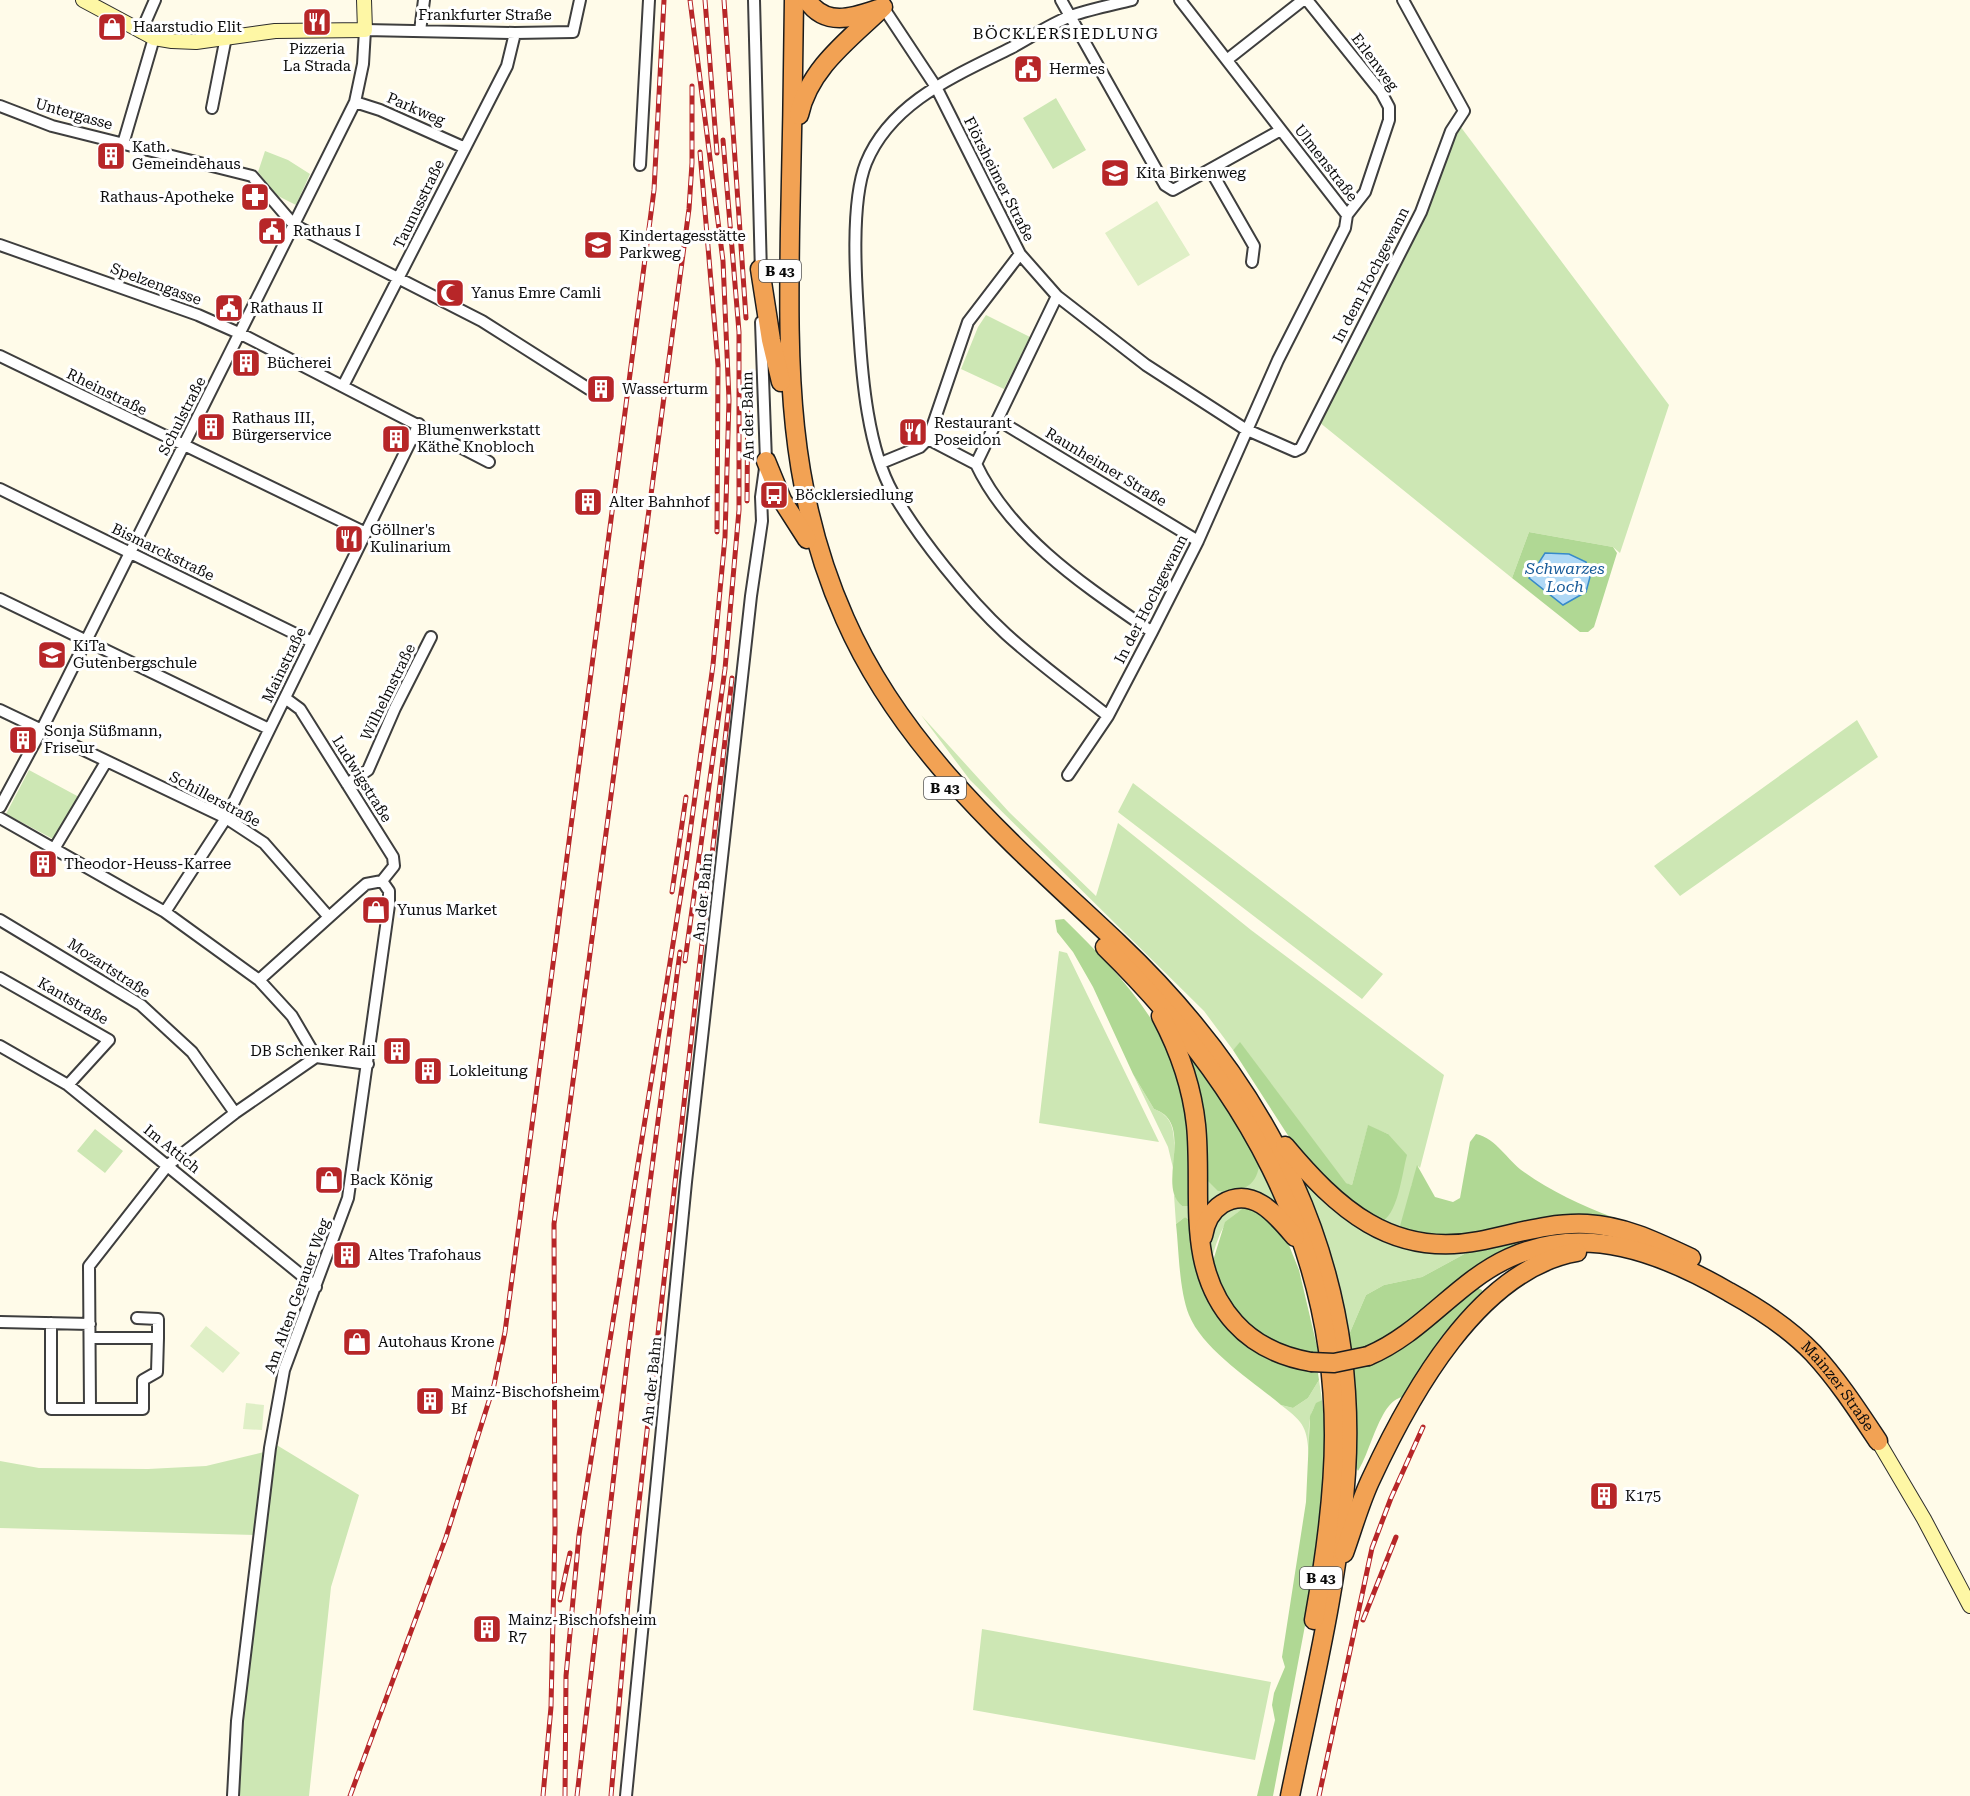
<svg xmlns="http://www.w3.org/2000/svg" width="1970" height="1796" viewBox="0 0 1970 1796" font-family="'Roboto Serif',serif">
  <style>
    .green { fill: #cde7b4 }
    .forest { fill: #b0d894 }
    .pitch { fill: #dfefc6 }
    .water { fill: #afd8f5; stroke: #378aca; stroke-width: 1.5 }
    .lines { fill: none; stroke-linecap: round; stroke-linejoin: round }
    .street-casing { stroke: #3e3e3e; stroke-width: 14 }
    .secondary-casing { stroke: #2d2d2d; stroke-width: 16 }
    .highway-casing { stroke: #1c1c1c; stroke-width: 21 }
    .street { stroke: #fff; stroke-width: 10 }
    .secondary { stroke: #fef7a5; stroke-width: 14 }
    .highway { stroke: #f2a254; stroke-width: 18 }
    .rail-casing { stroke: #b72628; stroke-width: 5 }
    .rail { stroke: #fff; stroke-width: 3; stroke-dasharray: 9; stroke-linecap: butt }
    .highway-bridge-casing { stroke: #1c1c1c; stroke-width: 21; stroke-linecap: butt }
    .highway-bridge { stroke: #f2a254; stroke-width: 18 }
    .labels { text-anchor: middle; stroke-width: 6; stroke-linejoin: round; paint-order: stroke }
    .shield { fill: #fff; stroke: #545454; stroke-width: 1.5 }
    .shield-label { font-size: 14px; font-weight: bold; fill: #0b0b0b }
    .street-label { font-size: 15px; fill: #0b0b0b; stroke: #fff }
    .poi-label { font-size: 15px; fill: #0b0b0b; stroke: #fff; text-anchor: start }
    .neighbourhood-label { font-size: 16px; letter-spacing: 1.5px; fill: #0b0b0b; stroke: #fff }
    .water-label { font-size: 16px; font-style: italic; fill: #185b99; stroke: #fff }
  </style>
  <rect width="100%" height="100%" fill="#fffbe9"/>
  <path class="green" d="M1056,98L1086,150L1053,169L1023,118Z
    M1460,126L1669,405L1620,553L1613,547L1529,532L1512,578L1319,422L1453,134Z
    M265,151L288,160L310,174L296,205L276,195L258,172Z
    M986,315L1030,337L1004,389L961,369L978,327Z
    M921,715L1009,812L1096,896L1118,823L1251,930L1444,1075L1420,1168L1418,1166L1411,1187V1230L1424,1240L1380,1226L1388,1134L1368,1126L1352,1185L1345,1183L1240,1043L1233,1050L1204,1011L970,780Z
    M1857,720L1878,757L1680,896L1654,866Z
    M29,770L79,797L55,840L6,814Z
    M1133,783L1383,974L1362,999L1118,812Z
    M1059,951L1067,953L1159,1142L1039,1123Z
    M1133,1074L1154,1109C1182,1119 1172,1150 1174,1172L1168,1147Z
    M95,1129L123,1151L105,1173L77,1151Z
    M1286,1153L1346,1218L1481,1245L1422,1277L1384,1285L1366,1295L1348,1337Z
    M1260,1157L1288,1222L1259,1198L1204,1221L1202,1168Z
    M1174,1195L1182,1206L1193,1200L1191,1221L1185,1217L1176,1224Z
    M1240,1204L1252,1206C1238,1210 1227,1219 1221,1232C1217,1241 1212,1254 1212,1264C1212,1289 1254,1332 1272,1346C1235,1328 1194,1276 1209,1233C1214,1216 1223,1208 1240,1204Z
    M1319,1380L1322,1400C1304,1410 1310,1440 1309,1458C1307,1428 1305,1423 1281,1405L1293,1408L1308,1398Z
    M275,1444L359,1495L331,1587L309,1796H240L239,1727Z
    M264,1452L255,1535L0,1528V1461L39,1468L148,1469L206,1466Z
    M982,1629L1271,1682L1255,1760L973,1710Z"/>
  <path class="forest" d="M1529,532L1613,547L1617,553L1594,627L1588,632H1580L1512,578Z
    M1064,919C1123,977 1175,1031 1189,1117C1193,1144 1191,1173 1193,1200L1189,1206H1182C1179,1203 1175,1198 1174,1194C1166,1168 1190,1121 1154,1109L1133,1074L1093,987L1073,952L1057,932L1055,920Z
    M1184,1042L1260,1157C1259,1185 1245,1193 1218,1191L1208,1181L1202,1168Z
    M1240,1042L1346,1183L1352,1185L1368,1125L1388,1134L1407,1155C1402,1173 1398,1217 1379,1223L1356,1213L1300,1154L1233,1050Z
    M1476,1134C1497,1139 1507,1160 1524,1172C1552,1192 1581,1205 1612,1217L1616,1222L1424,1240L1411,1230H1403L1400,1226L1417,1165L1435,1197L1453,1202L1460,1198L1470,1142Z
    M1252,1206L1284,1233L1299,1270L1319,1355L1312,1357L1259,1336L1230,1302L1217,1280L1212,1264L1225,1222L1242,1209Z
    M1185,1217L1191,1221C1194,1246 1195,1275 1207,1298C1228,1341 1273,1363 1318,1373L1319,1380L1308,1398L1293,1408L1281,1405C1253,1381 1203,1350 1189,1315C1179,1290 1179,1251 1176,1224Z
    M1522,1239L1518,1247L1387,1342L1347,1353L1348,1337L1366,1295L1384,1285L1422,1277L1481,1245Z
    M1476,1287L1482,1290L1484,1297L1405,1397C1381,1396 1371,1452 1358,1471L1355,1466L1356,1429L1348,1371L1373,1363Z
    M1322,1400L1327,1451L1316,1567L1273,1796H1257L1275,1720L1272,1705L1274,1693L1285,1667L1282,1657L1306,1502L1310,1416L1316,1403Z"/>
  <path class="pitch" d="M1157,201L1190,255L1138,286L1105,233Z
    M206,1326L240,1353L223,1373L190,1346Z
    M246,1403L264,1405L262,1430L243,1429Z"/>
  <path class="water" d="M1545,553L1569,554L1586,562L1590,577L1586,592L1563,605L1529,578Z"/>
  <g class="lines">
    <g class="street-casing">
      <path id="street" d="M754,0L761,274
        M1061,0L1165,185L1173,190L1281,130
        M1180,0L1347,215
        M883,7L936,87L1020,254L1057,296L1146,365L1245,429L1295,451L1301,448L1421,212L1451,131L1464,111L1403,0
        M420,31L424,0
        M141,32L155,0
        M1228,59L1303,0
        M355,102L380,110L463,147
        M0,106L52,126L252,176L294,225L482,321L589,389
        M212,108L226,37
        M123,144L154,38
        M640,165L649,0
        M1211,171L1254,246L1252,262
        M0,245L198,315L241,334L489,462
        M0,356L364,532
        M343,386L507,66L515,33
        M998,420L1198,541
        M928,439L976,464
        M881,463L920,447L928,439L968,322L1020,254
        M976,464C1011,538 1087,587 1152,632
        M976,464L1057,296
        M0,489L312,642
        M0,599L269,729
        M285,698L300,709L393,857L394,866L382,881
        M0,710L226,818L264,843L328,916
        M1108,716C1074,689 1038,663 1006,634C967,598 919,538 893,493C868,449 862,378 859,328C856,285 850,203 866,163C891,102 955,76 1011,48C1030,38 1050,24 1071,16C1091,9 1112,5 1132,0
        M1068,775L1108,716L1152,632L1198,541L1278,360L1345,228L1347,215L1365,192L1389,120V107L1381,92L1307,0
        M347,784L368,770L395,708L431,637
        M0,807L42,729L355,102L363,64L365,30L515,33L573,32L580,0
        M0,818L165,912L259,980L292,1016L316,1057
        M54,849L106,762
        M165,912L226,818L419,424
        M0,920L141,1005L192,1052L235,1113
        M0,978L109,1040L68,1085
        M259,980L358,891L366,884L382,881
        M0,1046L68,1085L316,1287
        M137,1318L158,1319V1338
        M0,1322L90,1324
        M51,1323V1409H143V1380L157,1372L158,1338H90
        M90,1408L89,1266L168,1165L235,1113L316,1057L368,1064
        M233,1796L237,1721L270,1448L284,1370L348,1198L389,905V891L382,881
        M626,1796L686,1182L751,596L762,521L761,497L766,461L761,322"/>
    </g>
    <g class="secondary-casing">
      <path id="secondary" d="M83,0L154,38L172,41L196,42L275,31L365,30L364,0
        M1878,1441L1924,1519L1970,1606"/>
    </g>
    <g class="highway-casing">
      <g id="highway">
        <path d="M794,0C793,76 792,153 790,229C788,368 787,489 845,619C904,753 1014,845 1118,943C1269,1086 1359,1262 1346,1473C1339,1582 1312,1689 1290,1796"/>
        <path d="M807,0C825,27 852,18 878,9"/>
        <path d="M799,115C809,68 850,39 883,7"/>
        <path d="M760,269L771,340L781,382"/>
        <path d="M766,461L782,500L807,539"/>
        <path d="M1105,947C1242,1081 1334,1239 1334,1435C1334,1496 1325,1559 1314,1620"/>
        <path d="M1161,1016C1179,1050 1192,1087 1196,1125C1203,1193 1184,1267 1235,1323C1255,1345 1282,1357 1311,1362"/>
        <path d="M1285,1146C1337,1208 1391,1258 1479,1241C1515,1234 1550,1222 1587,1224C1625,1226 1657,1242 1691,1258"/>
        <path d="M1203,1236C1205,1224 1211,1211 1222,1204C1253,1185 1277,1216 1295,1237"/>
        <path id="s1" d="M1368,1356C1423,1333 1456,1282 1509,1258C1585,1223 1662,1253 1729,1292C1760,1309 1789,1328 1813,1353C1838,1380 1858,1411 1878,1441"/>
        <path d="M1344,1553C1353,1528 1360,1502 1371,1479C1409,1397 1478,1269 1577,1252"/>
      </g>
    </g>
    <use href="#street" class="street"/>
    <use href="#secondary" class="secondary"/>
    <use href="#highway" class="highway"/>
    <g class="rail-casing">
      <path id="rail" d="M705,0L717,153
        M724,0L746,318
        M700,152L718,365L717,532
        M747,501L748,375
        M672,892L686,797
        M685,961L725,669L739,510V332L723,140
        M560,1600L570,1553
        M1363,1620L1396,1537
        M350,1796L446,1537L494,1385L505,1332L654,190L664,0
        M543,1796L551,1707L555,1531L554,1224L689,209L692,163V86
        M565,1796L566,1676L579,1535L686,862L713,665L725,537L729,400L723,261L690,0
        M577,1796L629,1344L680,952
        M611,1796L629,1591L732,678
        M1319,1796L1372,1548L1391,1498L1423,1427"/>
    </g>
    <use href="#rail" class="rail"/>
    <g class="highway-bridge-casing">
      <path id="highway-bridge" d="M1311,1362L1334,1363L1368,1356"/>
    </g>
    <use href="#highway-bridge" class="highway-bridge"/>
  </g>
  <defs>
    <g id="restaurant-square" transform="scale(1.5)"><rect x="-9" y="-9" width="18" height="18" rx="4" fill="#b72628" stroke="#fff"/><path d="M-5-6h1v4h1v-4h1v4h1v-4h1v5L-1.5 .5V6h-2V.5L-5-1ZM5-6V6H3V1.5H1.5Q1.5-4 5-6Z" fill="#fff"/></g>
    <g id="shop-square" transform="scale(1.5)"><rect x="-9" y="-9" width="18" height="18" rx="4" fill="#b72628" stroke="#fff"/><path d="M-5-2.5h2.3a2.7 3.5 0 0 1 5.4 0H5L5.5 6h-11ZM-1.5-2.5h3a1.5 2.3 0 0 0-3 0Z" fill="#fff"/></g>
    <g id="civic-square" transform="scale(1.5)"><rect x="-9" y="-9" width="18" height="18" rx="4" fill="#b72628" stroke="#fff"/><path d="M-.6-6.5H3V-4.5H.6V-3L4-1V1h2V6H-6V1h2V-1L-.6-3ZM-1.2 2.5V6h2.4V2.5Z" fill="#fff"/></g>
    <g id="building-square" transform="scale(1.5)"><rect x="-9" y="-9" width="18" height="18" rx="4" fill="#b72628" stroke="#fff"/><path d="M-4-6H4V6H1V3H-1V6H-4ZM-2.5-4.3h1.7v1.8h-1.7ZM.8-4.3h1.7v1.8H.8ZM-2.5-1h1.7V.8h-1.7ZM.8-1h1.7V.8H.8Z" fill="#fff"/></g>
    <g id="school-square" transform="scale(1.5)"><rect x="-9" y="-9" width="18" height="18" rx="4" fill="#b72628" stroke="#fff"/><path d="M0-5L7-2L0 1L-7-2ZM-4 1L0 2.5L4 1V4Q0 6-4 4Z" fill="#fff"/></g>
    <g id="pharmacy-square" transform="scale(1.5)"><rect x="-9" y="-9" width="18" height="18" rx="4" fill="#b72628" stroke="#fff"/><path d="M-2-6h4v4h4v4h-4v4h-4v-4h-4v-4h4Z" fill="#fff"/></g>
    <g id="mosque-square" transform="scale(1.5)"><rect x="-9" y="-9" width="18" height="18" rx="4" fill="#b72628" stroke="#fff"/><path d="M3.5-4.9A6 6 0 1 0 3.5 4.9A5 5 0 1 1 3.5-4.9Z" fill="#fff"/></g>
    <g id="bus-square" transform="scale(1.5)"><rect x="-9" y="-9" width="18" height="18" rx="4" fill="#b72628" stroke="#fff"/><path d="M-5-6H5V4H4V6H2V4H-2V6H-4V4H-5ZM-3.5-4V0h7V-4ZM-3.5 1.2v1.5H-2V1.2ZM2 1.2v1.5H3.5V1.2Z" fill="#fff"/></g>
  </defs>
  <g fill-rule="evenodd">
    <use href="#restaurant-square" x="317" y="22"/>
    <use href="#shop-square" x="112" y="27"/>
    <use href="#civic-square" x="1028" y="69"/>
    <use href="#building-square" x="111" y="156"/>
    <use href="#school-square" x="1115" y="173"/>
    <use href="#pharmacy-square" x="255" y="197"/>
    <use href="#civic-square" x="272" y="231"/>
    <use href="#school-square" x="598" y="245"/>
    <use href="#mosque-square" x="450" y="293"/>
    <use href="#civic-square" x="229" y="308"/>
    <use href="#building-square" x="246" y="363"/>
    <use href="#building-square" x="601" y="389"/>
    <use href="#building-square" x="211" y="427"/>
    <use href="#restaurant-square" x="913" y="432"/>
    <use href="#building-square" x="396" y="439"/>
    <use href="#bus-square" x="774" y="495"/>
    <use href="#building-square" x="588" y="502"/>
    <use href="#restaurant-square" x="349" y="539"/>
    <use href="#school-square" x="52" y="655"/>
    <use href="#building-square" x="23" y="740"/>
    <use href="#building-square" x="43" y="864"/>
    <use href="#shop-square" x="376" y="910"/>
    <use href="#building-square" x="397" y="1051"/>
    <use href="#building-square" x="428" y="1071"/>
    <use href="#shop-square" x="329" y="1180"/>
    <use href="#building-square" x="347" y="1255"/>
    <use href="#shop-square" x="357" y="1342"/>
    <use href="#building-square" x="430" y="1401"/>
    <use href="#building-square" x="1604" y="1496"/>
    <use href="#building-square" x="487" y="1629"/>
  </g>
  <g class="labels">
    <g class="shield">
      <rect x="759" y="260" width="42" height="22" rx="4.5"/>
      <rect x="924" y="777" width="42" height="22" rx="4.5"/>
      <rect x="1300" y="1567" width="42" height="22" rx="4.5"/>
    </g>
    <g class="shield-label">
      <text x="780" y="276">B 43</text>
      <text x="945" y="793">B 43</text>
      <text x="1321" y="1583">B 43</text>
    </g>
    <g class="street-label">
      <text x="485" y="20">Frankfurter Straße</text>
      <text transform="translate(1375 62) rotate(53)" y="5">Erlenweg</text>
      <text transform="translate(416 109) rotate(23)" y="5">Parkweg</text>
      <text transform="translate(74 114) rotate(16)" y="5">Untergasse</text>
      <text transform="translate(1326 163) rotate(52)" y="5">Ulmenstraße</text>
      <text transform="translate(999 179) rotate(63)" y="5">Flörsheimer Straße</text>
      <text transform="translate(419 204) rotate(-64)" y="5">Taunusstraße</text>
      <text transform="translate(1371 275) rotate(-63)" y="5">In dem Hochgewann</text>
      <text transform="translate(156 284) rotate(20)" y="5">Spelzengasse</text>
      <text transform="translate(107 392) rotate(26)" y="5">Rheinstraße</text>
      <text transform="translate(182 416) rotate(-63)" y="5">Schulstraße</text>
      <text transform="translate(748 416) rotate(-91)" y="5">An der Bahn</text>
      <text transform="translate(1106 467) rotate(31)" y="5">Raunheimer Straße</text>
      <text transform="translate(163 552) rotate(26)" y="5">Bismarckstraße</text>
      <text transform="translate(1151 599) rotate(-63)" y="5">In der Hochgewann</text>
      <text transform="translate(284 665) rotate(-64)" y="5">Mainstraße</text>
      <text transform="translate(388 692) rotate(-64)" y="5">Wilhelmstraße</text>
      <text transform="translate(362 779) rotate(58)" y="5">Ludwigstraße</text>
      <text transform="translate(215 799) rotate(28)" y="5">Schillerstraße</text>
      <text transform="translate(703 897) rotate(-84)" y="5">An der Bahn</text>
      <text transform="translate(109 968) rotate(33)" y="5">Mozartstraße</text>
      <text transform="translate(73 1001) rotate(30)" y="5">Kantstraße</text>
      <text transform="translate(172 1149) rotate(39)" y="5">Im Attich</text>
      <text transform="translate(297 1296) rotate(-70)" y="5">Am Alten Gerauer Weg</text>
      <text transform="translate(652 1381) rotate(-84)" y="5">An der Bahn</text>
      <text dy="5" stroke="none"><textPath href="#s1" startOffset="550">Mainzer Straße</textPath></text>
    </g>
    <g class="poi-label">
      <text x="133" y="32">Haarstudio Elit</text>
      <text x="317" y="54" text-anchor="middle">Pizzeria<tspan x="317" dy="17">La Strada</tspan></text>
      <text x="1049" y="74">Hermes</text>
      <text x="132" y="152">Kath.<tspan x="132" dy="17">Gemeindehaus</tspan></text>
      <text x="1136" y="178">Kita Birkenweg</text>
      <text x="234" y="202" text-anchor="end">Rathaus-Apotheke</text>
      <text x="293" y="236">Rathaus I</text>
      <text x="619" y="241">Kindertagesstätte<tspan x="619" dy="17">Parkweg</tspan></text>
      <text x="471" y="298">Yanus Emre Camli</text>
      <text x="250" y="313">Rathaus II</text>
      <text x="267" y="368">Bücherei</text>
      <text x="622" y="394">Wasserturm</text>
      <text x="232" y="423">Rathaus III,<tspan x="232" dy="17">Bürgerservice</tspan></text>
      <text x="934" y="428">Restaurant<tspan x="934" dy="17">Poseidon</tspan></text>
      <text x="417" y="435">Blumenwerkstatt<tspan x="417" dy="17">Käthe Knobloch</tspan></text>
      <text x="795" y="500">Böcklersiedlung</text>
      <text x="609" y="507">Alter Bahnhof</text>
      <text x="370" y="535">Göllner's<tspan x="370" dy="17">Kulinarium</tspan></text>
      <text x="73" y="651">KiTa<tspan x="73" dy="17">Gutenbergschule</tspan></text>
      <text x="44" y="736">Sonja Süßmann,<tspan x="44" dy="17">Friseur</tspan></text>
      <text x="64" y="869">Theodor-Heuss-Karree</text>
      <text x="397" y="915">Yunus Market</text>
      <text x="376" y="1056" text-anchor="end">DB Schenker Rail</text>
      <text x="449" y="1076">Lokleitung</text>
      <text x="350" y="1185">Back König</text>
      <text x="368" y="1260">Altes Trafohaus</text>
      <text x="378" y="1347">Autohaus Krone</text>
      <text x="451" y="1397">Mainz-Bischofsheim<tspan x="451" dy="17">Bf</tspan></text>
      <text x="1625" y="1501">K175</text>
      <text x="508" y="1625">Mainz-Bischofsheim<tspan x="508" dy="17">R7</tspan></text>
    </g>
    <g class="neighbourhood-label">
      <text x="1066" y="39">BÖCKLERSIEDLUNG</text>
    </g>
    <g class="water-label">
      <text x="1565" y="574">Schwarzes<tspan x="1565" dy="18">Loch</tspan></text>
    </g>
  </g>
</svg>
